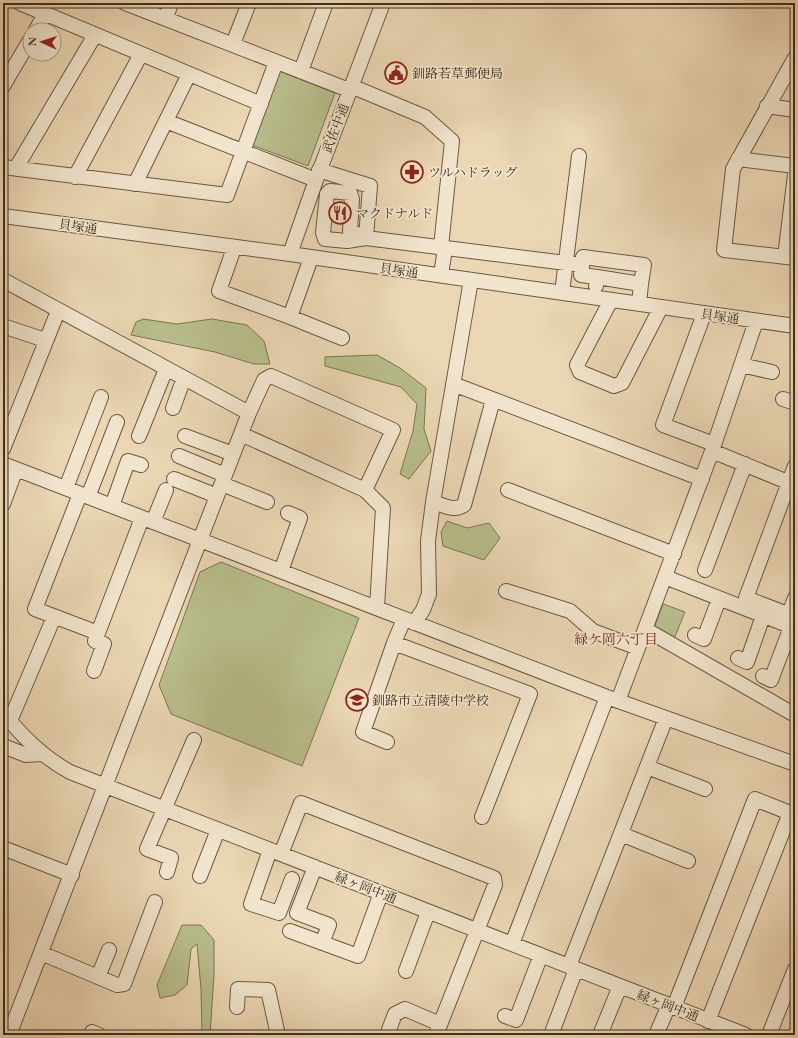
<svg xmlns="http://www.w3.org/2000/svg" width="798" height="1038" viewBox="0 0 798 1038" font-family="'EB Garamond','Noto Serif JP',serif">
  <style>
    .green { fill: #b8be8c; stroke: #7c7654 }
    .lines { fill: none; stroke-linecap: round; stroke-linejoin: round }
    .minor-casing { stroke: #6b5942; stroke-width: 16 }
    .minor { stroke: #f2e5ce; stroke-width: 14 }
    .labels { text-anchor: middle; stroke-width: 3.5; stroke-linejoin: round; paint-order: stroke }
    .poi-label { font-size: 13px; fill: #402f1c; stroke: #f2e5ce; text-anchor: start }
    .street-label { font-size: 13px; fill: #402f1c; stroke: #f2e5ce }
    .neighbourhood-label { font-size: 14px; fill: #7a1f14; stroke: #f2e5ce }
  </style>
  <rect width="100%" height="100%" fill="#ebd7b4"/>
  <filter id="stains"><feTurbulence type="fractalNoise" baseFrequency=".005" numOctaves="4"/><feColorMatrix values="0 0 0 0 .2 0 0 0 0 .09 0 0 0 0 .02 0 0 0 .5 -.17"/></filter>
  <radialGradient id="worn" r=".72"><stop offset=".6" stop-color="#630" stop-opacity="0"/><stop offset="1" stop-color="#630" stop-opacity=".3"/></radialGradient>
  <path class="green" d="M280,71L335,93L308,166L252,145Z
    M143,319L177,324L212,319L247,325L264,341L270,364H254L215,352L131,335L136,322Z
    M377,355L400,368L426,388L424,429L431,451L409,479L400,474L413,431L417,404L401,387L325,366V357Z
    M447,521L467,528L489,523L500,538L484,560L443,546L441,532Z
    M221,562L359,618L302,766L171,714L159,685L200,572Z
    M663,604L685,612L674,639L654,628Z
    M182,925H201L214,940V975L210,1035H202L201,989L197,944L191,949L187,985L175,995L160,998L157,985Z"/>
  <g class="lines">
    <g class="minor-casing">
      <path id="minor" d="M20,3L261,104
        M125,3L349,90
        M166,18L171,3
        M36,30L45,14
        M233,44L249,3
        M795,58L733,169L724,250L795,258
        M301,71L326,3
        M3,86L30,40
        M351,86L425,117L452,141L441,247
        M767,106L795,110
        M166,121L316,180
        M738,159L795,166
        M3,167L227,195L276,62
        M16,168L95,35
        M319,170L370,186L366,238
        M75,177L141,54
        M135,184L189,74
        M3,216L290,254L795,326
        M366,238L347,241L325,239L323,233L327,194L330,191L350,193L352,199L350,231L366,238L582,265
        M234,248L219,291L290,317L311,258
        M290,254L316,180L383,3
        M785,257L795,175
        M441,275L445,248
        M597,277L581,275L583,257L644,265L641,284
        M3,280L249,413
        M596,286L597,277L641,284L639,304
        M562,293L579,156
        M611,300L577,365L580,372L614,386L622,383L661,307
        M704,314L663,425L714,444
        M290,317L342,338
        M3,326L45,340
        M741,365L772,372
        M453,384L702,479
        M783,399L795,403
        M173,408L184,378
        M241,434L365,490
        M139,436L166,369
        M185,436L233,454
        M3,449L58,311
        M712,451L795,485
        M179,456L225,475
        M3,464L607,697L795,764
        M795,466L746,598L795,617
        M174,479L217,496
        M222,484L267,502
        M66,488L101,397
        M508,490L674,554
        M80,494L35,609L98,633L142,518
        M88,497L117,422
        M433,502C443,505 454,512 464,505L493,400
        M3,504L16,469
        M112,506L128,461L141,465
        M153,522L166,490
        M705,570L745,464
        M281,571L300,518L288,513
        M665,577L795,628
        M506,591L570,611L593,631L638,648
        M789,614L795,598
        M404,619L394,643L530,694L482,817
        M414,623L423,610L429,594L428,541L433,502L471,280
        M645,629L795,715
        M695,635L704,639L719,599
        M738,658L747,662L763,616
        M94,671L104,644L95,641L98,633
        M763,676L771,680L791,627
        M618,701L712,451L756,321
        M3,713C23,737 43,757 70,772L746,1035
        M10,721L54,617
        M387,742L363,732L394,643
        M3,746L26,755L41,754
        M647,767L705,789
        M621,834L688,861
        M3,848L72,875
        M270,850L251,904L279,913L292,879
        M281,854L301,803L494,878L495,885L436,1035
        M315,867L297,913L329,925L322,943
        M167,872L171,858L147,849L194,740
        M200,876L218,830
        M290,931L358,956L381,893
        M512,944L607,697
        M41,953L117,985L124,984L155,902
        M569,966L666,718
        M406,971L428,912
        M98,977L109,950
        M237,1007L238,989L268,990L278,1035
        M674,1007L755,799L790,813L708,1021
        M505,1016L516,1020L541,955
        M9,1035L249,413L264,380L271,376L393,430L365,490L383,508L377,607
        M91,1035L92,1032L99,1035
        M387,1035L395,1014L405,1009L440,1024
        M551,1035L576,969
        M600,1035L620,986
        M656,1035L669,1005
        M769,1035L795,969"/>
    </g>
    <use href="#minor" class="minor"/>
  </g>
  <defs>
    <g id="civic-ring" transform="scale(1.15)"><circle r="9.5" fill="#f2e5ce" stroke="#8f2418" stroke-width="1.5"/><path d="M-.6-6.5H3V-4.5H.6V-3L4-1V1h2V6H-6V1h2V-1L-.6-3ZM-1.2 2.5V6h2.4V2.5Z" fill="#8f2418"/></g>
    <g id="pharmacy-ring" transform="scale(1.15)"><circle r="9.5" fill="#f2e5ce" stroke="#8f2418" stroke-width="1.5"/><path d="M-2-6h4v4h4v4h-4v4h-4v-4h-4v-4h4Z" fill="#8f2418"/></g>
    <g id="restaurant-ring" transform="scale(1.15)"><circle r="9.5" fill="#f2e5ce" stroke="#8f2418" stroke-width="1.5"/><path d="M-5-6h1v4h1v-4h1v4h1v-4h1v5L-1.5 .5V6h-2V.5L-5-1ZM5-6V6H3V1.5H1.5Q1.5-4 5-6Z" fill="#8f2418"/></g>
    <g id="school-ring" transform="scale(1.15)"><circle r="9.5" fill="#f2e5ce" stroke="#8f2418" stroke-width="1.5"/><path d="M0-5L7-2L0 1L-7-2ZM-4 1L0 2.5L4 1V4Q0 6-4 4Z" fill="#8f2418"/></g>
  </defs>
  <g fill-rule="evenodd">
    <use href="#civic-ring" x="396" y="73"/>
    <use href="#pharmacy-ring" x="412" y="172"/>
    <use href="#restaurant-ring" x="340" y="213"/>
    <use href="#school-ring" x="357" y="700"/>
  </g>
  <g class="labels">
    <g class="poi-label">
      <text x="412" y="78">釧路若草郵便局</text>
      <text x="428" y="177">ツルハドラッグ</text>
      <text x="356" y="218">マクドナルド</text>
      <text x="372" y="705">釧路市立清陵中学校</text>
    </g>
    <g class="street-label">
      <text transform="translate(335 128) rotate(-69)" y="5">武佐中通</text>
      <text transform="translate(78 226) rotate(8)" y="5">貝塚通</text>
      <text transform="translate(399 270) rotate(8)" y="5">貝塚通</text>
      <text transform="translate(720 316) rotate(8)" y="5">貝塚通</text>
      <text transform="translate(366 887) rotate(21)" y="5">緑ヶ岡中通</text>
      <text transform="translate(668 1005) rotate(21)" y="5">緑ヶ岡中通</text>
    </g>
    <g class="neighbourhood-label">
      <text x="616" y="644">緑ケ岡六丁目</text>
    </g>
  </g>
  <rect width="798" height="1038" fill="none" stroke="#ebd7b4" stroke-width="16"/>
  <rect x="4" y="4" width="790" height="1030" fill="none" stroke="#402f1c" stroke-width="2"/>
  <rect x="8" y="8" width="782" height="1022" fill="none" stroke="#402f1c"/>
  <g transform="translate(42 42) rotate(273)"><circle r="19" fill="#f2e5ce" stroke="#ab9c87"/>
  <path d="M0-3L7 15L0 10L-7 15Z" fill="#8f2418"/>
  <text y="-6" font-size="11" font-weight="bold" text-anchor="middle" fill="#402f1c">N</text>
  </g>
  <rect width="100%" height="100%" filter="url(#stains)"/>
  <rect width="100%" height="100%" fill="url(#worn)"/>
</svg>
